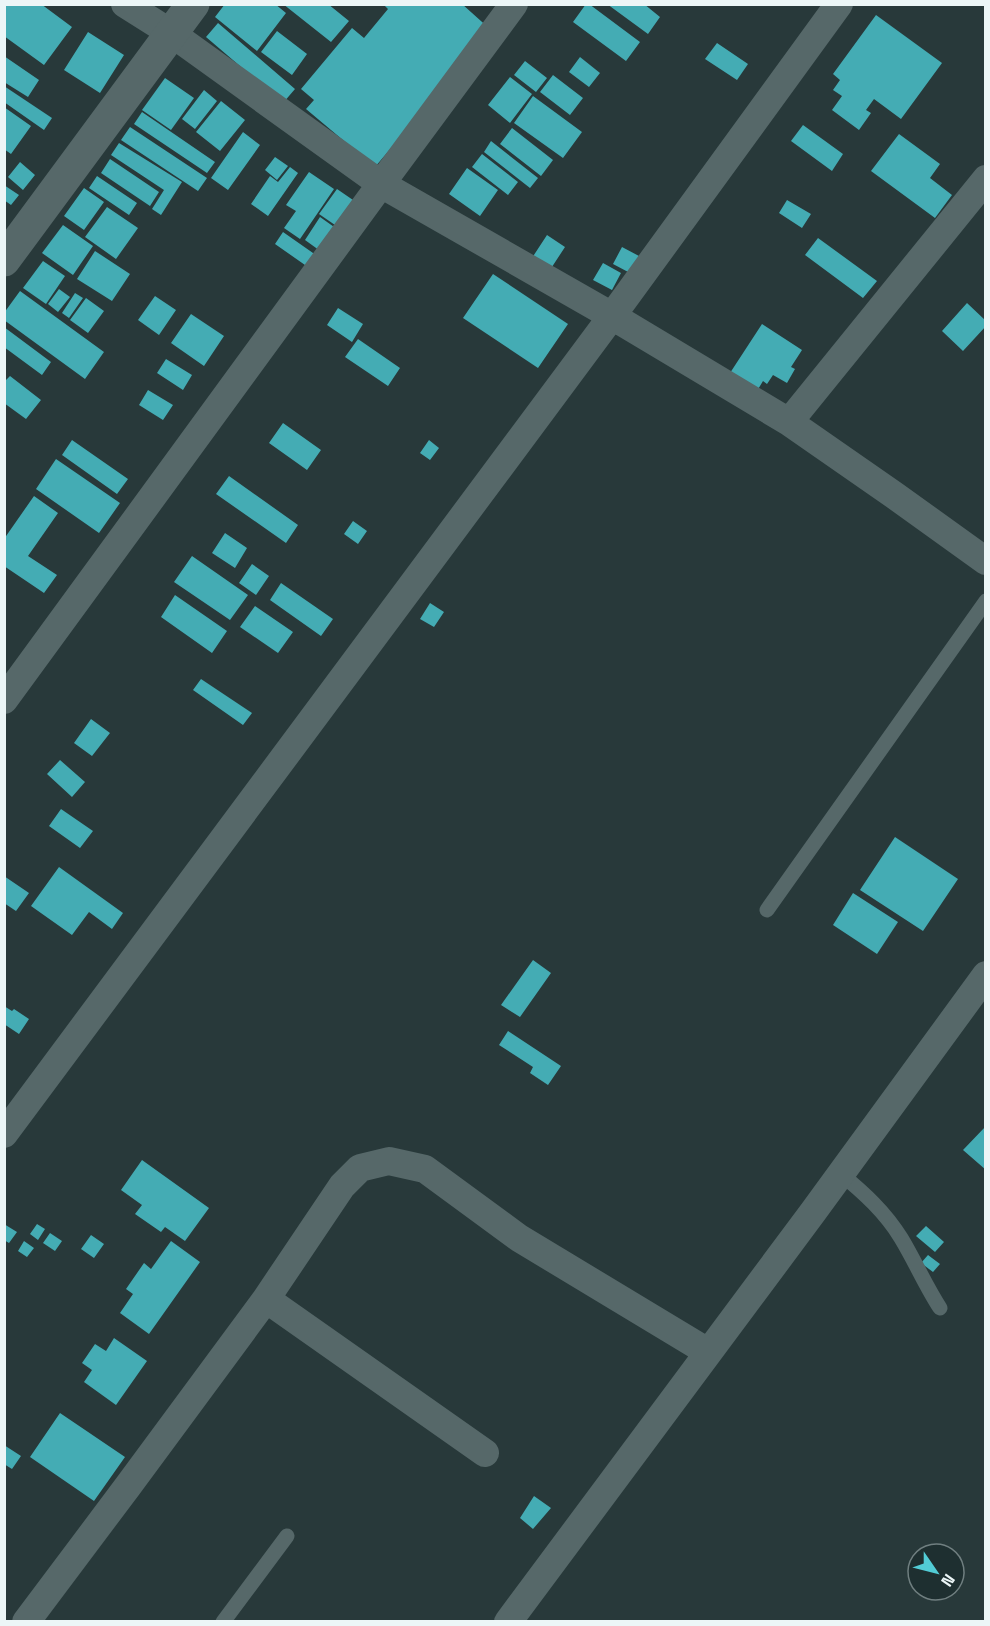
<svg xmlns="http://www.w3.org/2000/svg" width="990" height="1626" viewBox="0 0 990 1626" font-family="'Space Grotesk',sans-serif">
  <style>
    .building { fill: #44acb4 }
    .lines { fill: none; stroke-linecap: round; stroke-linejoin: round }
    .service { stroke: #566869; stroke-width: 15 }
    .minor { stroke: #566869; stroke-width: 28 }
    .tertiary { stroke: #566869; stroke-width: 33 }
  </style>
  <rect width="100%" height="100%" fill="#28393a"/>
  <path class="building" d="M7,4H41L72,27L44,65L4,36V7Z
    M225,4H275L286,13L257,51L215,17Z
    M283,4H328L349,21L331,42Z
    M383,4H462L491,30L375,167L306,109L314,100L301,89L352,28L364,38L388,9Z
    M586,4H589L640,42L626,61L573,22Z
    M607,4H644L660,17L648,34Z
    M876,15L942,63L901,119L874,99L866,110L871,113L859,130L832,110L842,96L833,90L840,80L833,74Z
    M218,23L295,89L283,103L206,37Z
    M277,31L307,54L292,75L261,52Z
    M88,32L124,55L100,93L64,70Z
    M717,43L748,64L737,80L705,59Z
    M4,56L39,80L28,97L4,82Z
    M580,57L600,73L589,87L569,72Z
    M525,61L547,78L536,92L514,75Z
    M553,75L583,98L570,115L540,92Z
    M510,77L532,94L510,123L488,105Z
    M165,78L194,98L171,130L142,110Z
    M4,86L52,118L44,130L4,102Z
    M204,90L217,101L195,129L182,119Z
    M533,96L582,132L563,158L514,123Z
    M221,101L245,120L220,151L196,132Z
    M4,107L31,126L11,154L4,149Z
    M142,112L215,162L207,173L134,124Z
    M803,125L843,154L832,171L791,141Z
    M130,127L207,178L198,191L121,140Z
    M512,128L553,160L541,176L500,144Z
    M243,132L260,145L228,190L211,178Z
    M899,134L940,164L930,178L952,195L935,218L871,171Z
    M491,141L538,178L530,188L484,152Z
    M119,143L182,182L161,215L152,209L164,190L111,155Z
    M482,154L518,182L508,195L472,167Z
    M275,157L288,166L277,180L265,170Z
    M110,159L159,192L150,206L101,173Z
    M20,162L35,175L23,190L8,177Z
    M290,167L298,173L268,216L251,204L270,176L278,182Z
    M467,168L498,190L480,216L449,194Z
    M309,172L334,189L300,239L284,228L296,211L286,205Z
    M97,176L137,203L129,215L89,188Z
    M4,185L19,195L11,205L4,200Z
    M84,188L104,202L84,230L64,216Z
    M337,189L353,200L335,225L319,214Z
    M787,200L811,214L802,228L779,213Z
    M107,207L138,228L116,259L85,237Z
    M320,217L344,234L323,253L305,240Z
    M63,225L93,246L73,275L42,253Z
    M283,232L323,260L315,272L275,244Z
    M547,235L565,247L548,273L530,261Z
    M818,238L877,281L863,298L805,255Z
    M622,247L639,256L630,273L613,264Z
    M95,251L130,274L112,301L77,279Z
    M43,261L65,276L46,304L23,288Z
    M603,263L621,273L612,290L593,280Z
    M493,274L568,324L538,368L463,318Z
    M59,289L70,297L58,312L48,304Z
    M20,291L104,352L85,379L4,320V313Z
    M75,293L83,298L69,318L62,313Z
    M155,296L176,310L159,335L138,320Z
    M86,298L104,311L88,333L70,320Z
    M967,303L986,321V326L963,351L942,331Z
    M338,308L363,324L352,342L327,325Z
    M191,314L224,336L204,366L171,343Z
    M762,324L802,350L791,367L795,369L787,383L773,375L767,384L763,381L757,391L730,373Z
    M4,327L51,362L42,375L4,347Z
    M358,339L400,368L388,386L345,357Z
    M166,359L192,375L183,390L157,373Z
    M10,376L41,400L26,419L4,403V382Z
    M148,390L173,405L163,420L139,405Z
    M283,423L321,450L307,470L269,443Z
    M72,440L128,479L117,494L62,455Z
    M429,440L439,448L430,460L420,453Z
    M56,459L120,503L99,533L36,489Z
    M229,476L298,525L286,543L216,494Z
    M34,496L58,513L28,556L57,575L44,593L4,566V539Z
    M353,521L367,531L358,544L344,534Z
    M225,533L247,548L235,568L212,553Z
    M192,556L248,595L230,620L174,582Z
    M252,564L269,576L256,595L239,583Z
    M281,583L333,619L321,636L270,600Z
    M175,595L227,631L212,653L161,617Z
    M430,603L444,612L434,627L420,619Z
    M255,606L293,632L278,653L240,627Z
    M201,679L252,713L243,725L193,690Z
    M91,719L110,733L92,756L74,743Z
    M60,760L85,782L72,797L47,774Z
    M61,809L93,831L80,848L49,826Z
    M895,837L958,879L923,931L860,890Z
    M59,867L123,913L112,929L89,912L72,935L31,906Z
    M4,876L29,893L16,911L4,903Z
    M853,893L898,922L877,954L833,925Z
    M533,960L551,973L520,1017L501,1005Z
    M4,1006L12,1011L14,1009L29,1019L19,1034L4,1024Z
    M508,1031L561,1066L548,1085L530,1073L533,1067L499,1045Z
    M986,1126V1170L963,1150Z
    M142,1160L209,1208L185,1241L165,1227L161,1232L135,1214L142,1205L121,1190Z
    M4,1224L17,1232L9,1243L4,1240Z
    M37,1224L45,1229L38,1240L30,1234Z
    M926,1226L944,1242L935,1252L916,1236Z
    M50,1233L62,1241L55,1251L43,1243Z
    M91,1235L104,1244L94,1258L81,1249Z
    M24,1241L34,1248L27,1257L18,1251Z
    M171,1241L200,1262L149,1334L120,1313L133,1294L126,1289L144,1263L151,1269Z
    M928,1255L940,1264L933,1272L921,1263Z
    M114,1338L147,1361L116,1405L84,1382L92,1370L82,1363L95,1344L106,1351Z
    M60,1413L125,1457L94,1501L30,1457Z
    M4,1445L21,1456L12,1469L4,1464Z
    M534,1496L551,1508L533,1529L520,1518Z"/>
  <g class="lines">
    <path class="service" d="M767,910L986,601
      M841,1174C864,1193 885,1212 901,1238C915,1261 925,1285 940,1308
      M223,1622L287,1536"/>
    <path class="minor" d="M125,4L171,33L381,184L612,316L789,422L894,495L986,561
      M789,422L986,179
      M4,700L381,184L514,4
      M4,1134L612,316L839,4
      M266,1299L485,1453
      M26,1622L128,1486L266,1299L342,1186L360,1168L389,1161L425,1169L519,1238L708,1352
      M508,1622L813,1212L986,975"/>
    <path class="tertiary" d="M4,260L193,4"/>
  </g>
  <rect width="990" height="1626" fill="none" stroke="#ecf6f7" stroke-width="12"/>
  <g transform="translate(936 1572) rotate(125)"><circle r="28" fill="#1e2f30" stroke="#707f80" stroke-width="1.5"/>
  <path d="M0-4.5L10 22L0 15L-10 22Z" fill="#52ccd5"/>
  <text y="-9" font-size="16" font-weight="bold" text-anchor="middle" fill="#ecf6f7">N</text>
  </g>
</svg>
